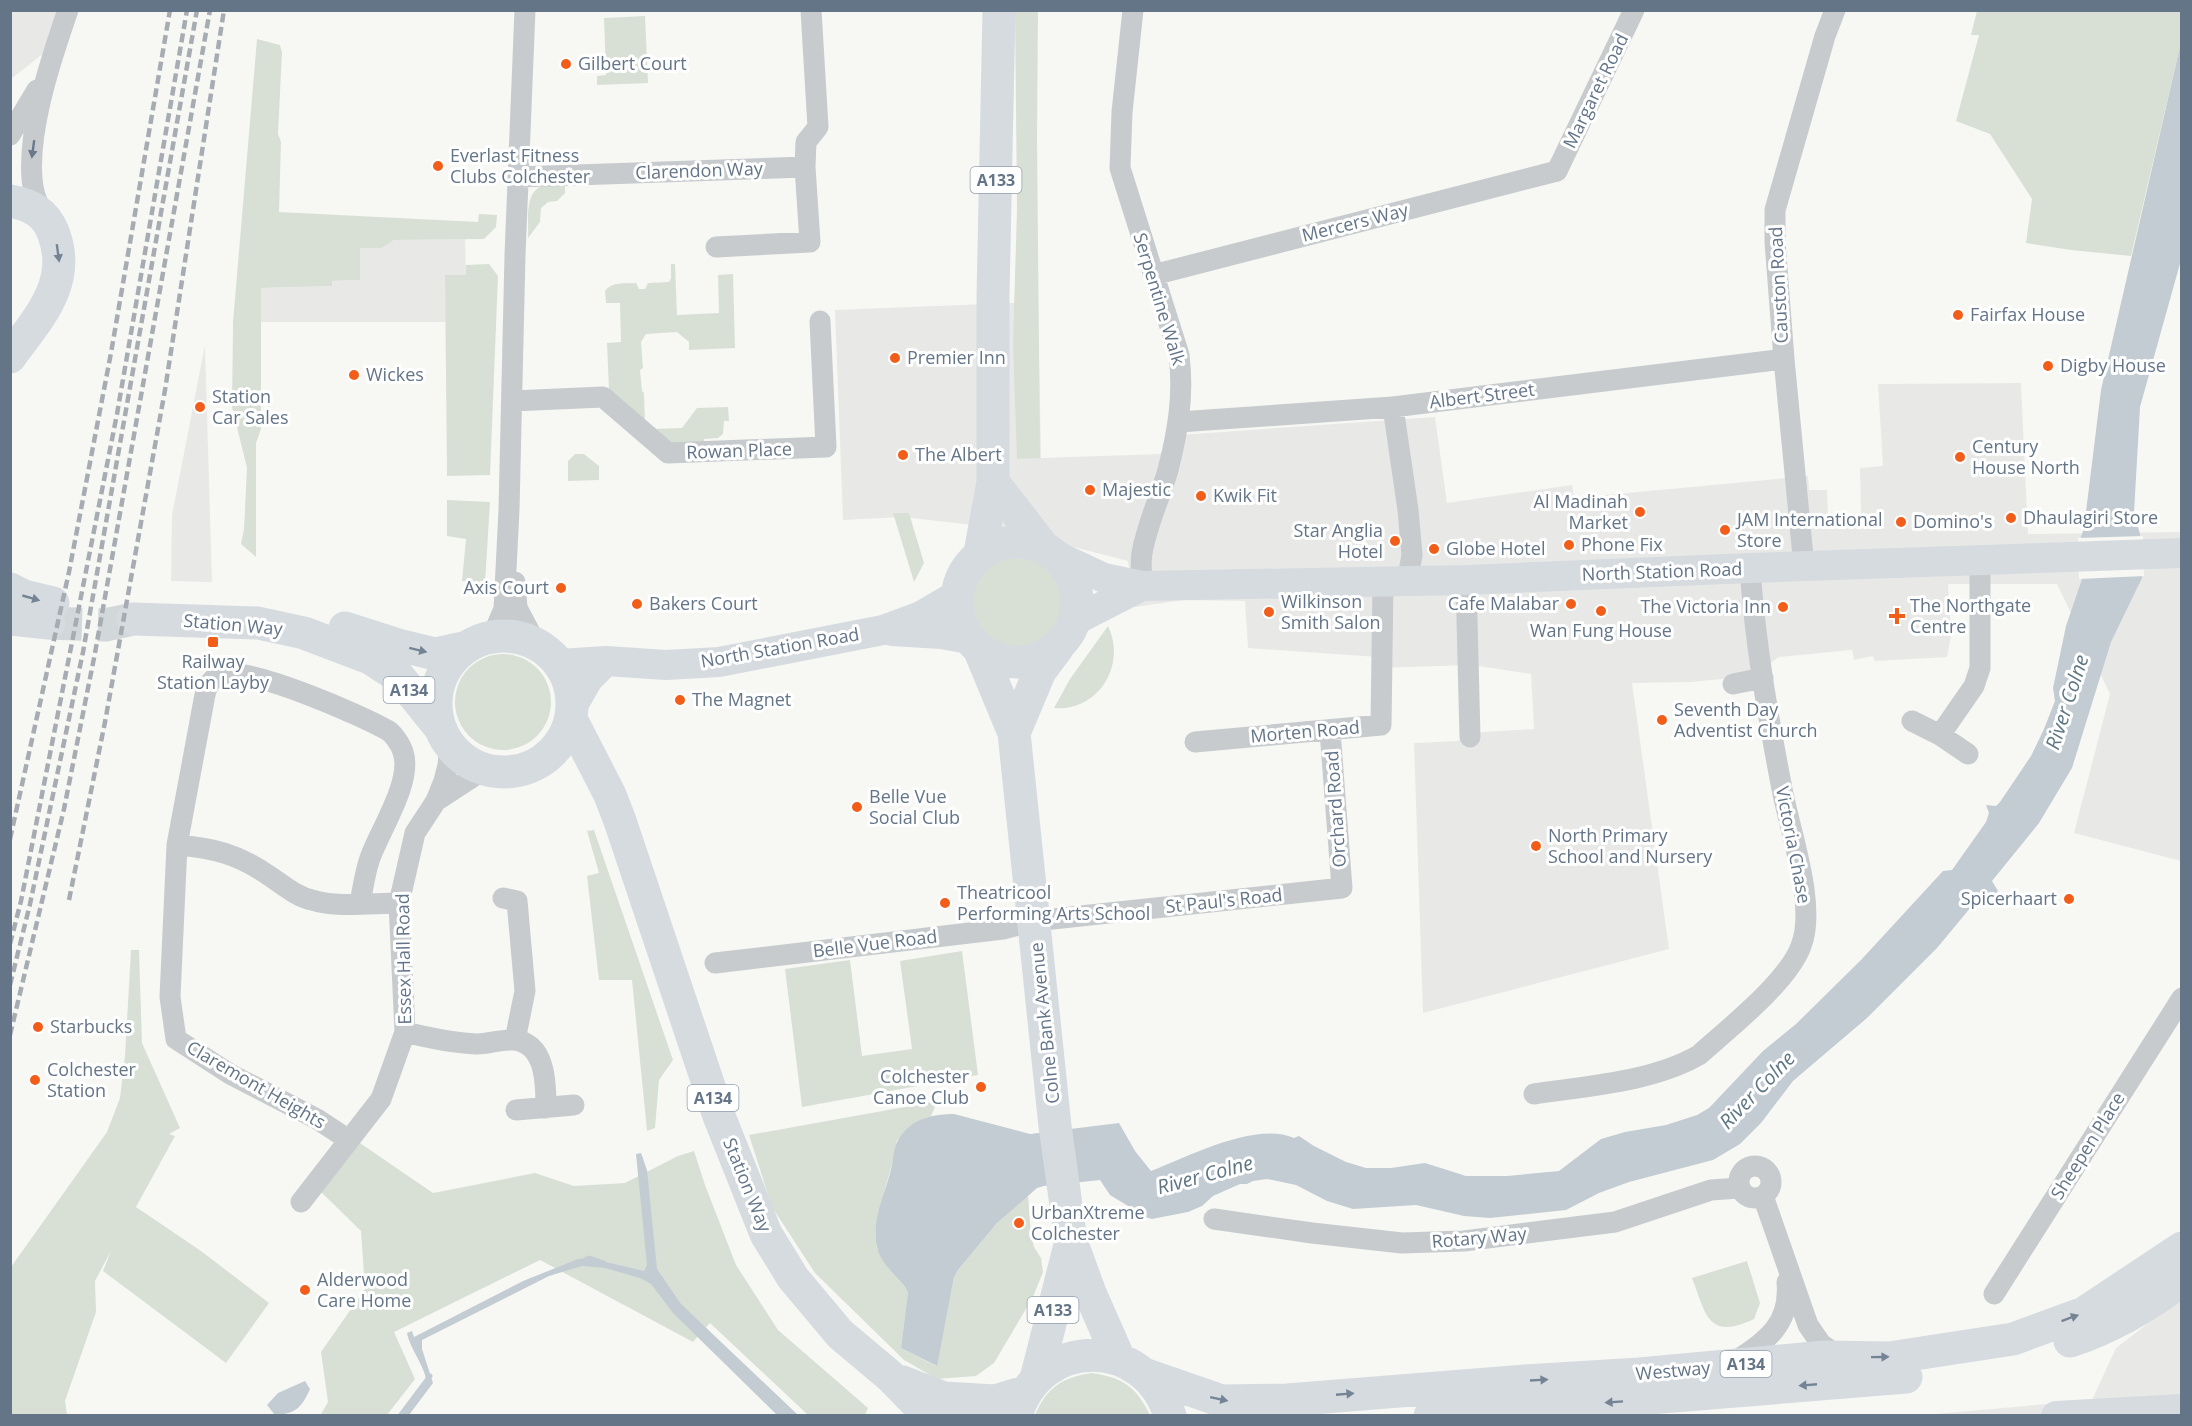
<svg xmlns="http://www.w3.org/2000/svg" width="2192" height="1426" viewBox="0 0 2192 1426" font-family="'Open Sans',sans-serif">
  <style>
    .built { fill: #e8e9e7 }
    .green { fill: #d8e0d5 }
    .water { fill: #c3ccd2 }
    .pier { fill: #f7f8f4 }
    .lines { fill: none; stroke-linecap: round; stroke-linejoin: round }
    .stream { stroke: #c3ccd2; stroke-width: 5 }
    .primary-tunnel { stroke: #d2d7d9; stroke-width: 33; stroke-dasharray: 33 16; stroke-linecap: butt }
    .street { stroke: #c7cbce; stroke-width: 21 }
    .secondary { stroke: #d6dbe0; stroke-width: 30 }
    .primary { stroke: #d6dbe0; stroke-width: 33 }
    .rail { stroke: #a7acb3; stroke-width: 4.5; stroke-dasharray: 9 4.5; stroke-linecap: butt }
    .oneway { fill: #69798c }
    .oneway2 { fill: #758495 }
    .poi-dot { fill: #f25e19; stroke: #fff; stroke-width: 2 }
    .labels { text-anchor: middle; stroke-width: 6; stroke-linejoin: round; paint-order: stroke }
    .shield { fill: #fff; stroke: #929eac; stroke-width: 1.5 }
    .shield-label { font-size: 16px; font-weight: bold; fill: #647588 }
    .poi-label { font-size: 18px; fill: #647588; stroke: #fff; text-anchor: start }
    .street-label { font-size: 18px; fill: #647588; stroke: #fff }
    .water-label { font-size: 20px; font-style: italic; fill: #5f7783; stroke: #fff }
  </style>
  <rect width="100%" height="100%" fill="#f7f8f4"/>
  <path class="built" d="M11,11H63L49,49L11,79Z
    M465,239L466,275L445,276L446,322H261V288L331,286L332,281L360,280L359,248H382L394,240Z
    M1038,302L1041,458L1160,454L1179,435L1435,417L1447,503L1572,485L1574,498L1808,476L1809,490H1827L1828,516L1861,514L1860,468L1883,466L1878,384L2021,383L2028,534L2181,532V861L2074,833L2110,694L2057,584H1948L1951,636L1947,657L1875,661L1873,656L1854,660L1852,650L1779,657L1752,676L1691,682L1632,683L1669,949L1423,1013L1414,743L1457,741L1483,732L1534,729L1531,674L1472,665L1378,668V657L1248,648L1245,601L1183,600L1135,607L1128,561L1000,528L902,517L843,520L835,310Z
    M205,345L212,582L171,581L172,515Z
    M2181,1298V1415L1913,1416L2092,1400L2116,1348Z"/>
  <path class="green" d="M1015,11H1038L1037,136L1040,458L1017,459L1013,345L1017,208Z
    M1977,11H2181V42L2131,256L2071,250L2026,243L2032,199L1990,134L1956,121L1979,35H1971Z
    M645,16L648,83L597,85V76L606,75L604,18Z
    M257,39L280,45L282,52L278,134L281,142L279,212L478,222L479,214L497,215L496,227L484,239L394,240L382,248H360V280L332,281V286L261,288V429L256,443V557L241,544L244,529L247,468L232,407L233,322Z
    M565,184V193L557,201L548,202L541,208L540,222L528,238C529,223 524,195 540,187C547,184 557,185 565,184Z
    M489,264L498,276L490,475L447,476L445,275H466V265Z
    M671,264H675L677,315L719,313L718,275L733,274L735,348L689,350V342L677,332L646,334L641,342L643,368L640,370L642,391L644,393L645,423L651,429L682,428L697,408L728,407L729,421H724L723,434L718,438L704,439V445H668L613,396L609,390L607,343L621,342L620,303H606L605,291C612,281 625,284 636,283L639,289H645L648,283L669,282L671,278Z
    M575,454H584L599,466V480L568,481V461Z
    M447,500L490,502L485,583L462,581L466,539L447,536Z
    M893,513H909L924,563L914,582Z
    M970 601a47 47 0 1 1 94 0a47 47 0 1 1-94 0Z
    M1108,626C1127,665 1098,712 1054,708L1070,679Z
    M455 702a48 48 0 1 1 96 0a48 48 0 1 1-96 0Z
    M594,830L673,1060L659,1080L655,1128L647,1131L632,980H599L587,876L599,873L587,831Z
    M131,950H139L142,1043L180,1128L169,1134L175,1136L136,1207L201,1251L269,1303L226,1363L103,1271L111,1251L95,1281L96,1312L65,1401L67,1415H11V1267L107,1132L120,1098L125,1056Z
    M962,951L978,1075L802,1107L785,969L850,960L862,1056L912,1049L900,961Z
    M960,1097L935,1107L931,1116L921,1120L897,1140L892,1164L878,1214L875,1234L877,1249L908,1292L901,1348L936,1366L954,1277L958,1270L997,1223L1028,1195L1031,1235L1034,1247L1041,1258L1043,1272L1033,1297L994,1363L976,1376L937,1379L904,1360L815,1273L772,1207L749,1135Z
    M357,1141L433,1193L535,1173L574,1186L625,1183L678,1156L694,1151L705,1185L736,1265L778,1330L868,1408L865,1415H808L710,1323L693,1342L540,1260L394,1332L415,1379L387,1415L320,1416L328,1402L321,1352L365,1289L361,1231L320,1191Z
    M1747,1261L1760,1303L1754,1319C1707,1341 1706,1314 1692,1278Z
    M1091,1373C1122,1377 1136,1386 1150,1415H1035C1047,1387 1062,1378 1091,1373Z"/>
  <path class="water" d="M2181,42V260L2140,407L2134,513L2140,534L2142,578L2111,642L2072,768L2039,823L1992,881L1998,891L1991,900L1981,895L1937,948L1867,1018L1793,1081L1761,1123L1740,1144L1713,1160L1629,1182L1599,1193L1566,1210L1490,1218L1464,1216L1416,1205L1353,1209L1327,1201L1296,1185L1267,1179L1253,1181L1247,1184H1240L1213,1196L1202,1206L1188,1212L1152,1219L1138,1215L1133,1209L1110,1195L1100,1180L1044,1186L1037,1188L997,1223L958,1270L954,1277L937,1366L901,1348L908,1292C900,1278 883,1266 878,1251C869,1221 886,1194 892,1165C894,1153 894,1142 904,1132C917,1117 936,1114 954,1114L1030,1134L1119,1123L1135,1151L1151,1171C1188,1157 1255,1121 1294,1138L1299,1136L1314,1146L1346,1162L1366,1168H1391L1425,1163L1466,1176H1507L1559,1171L1601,1139L1625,1132L1666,1125L1697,1115L1709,1108L1763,1051L1796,1024L1861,960L1943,871L1952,870L1986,822L1989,813L1986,805L1996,806L2000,802L2031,756L2044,729L2055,701L2053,688L2066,626L2082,579L2081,537L2084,528L2101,390Z
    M641,1153L647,1170L657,1269L681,1304L798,1415H777L673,1313L651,1284L640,1278L605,1268L582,1266L549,1276L422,1340V1349L433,1383L409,1415H402C409,1406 419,1396 425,1385C431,1375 409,1348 407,1333L412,1331L414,1337L523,1281L578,1259L589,1258L644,1271L647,1265L636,1154Z
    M305,1381L310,1389C302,1407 296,1414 275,1415L267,1405L278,1393Z"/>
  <path class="pier" d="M2143,536L2144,576L2079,579L2078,538Z"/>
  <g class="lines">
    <path class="stream" d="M585,1260L589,1258L604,1263
      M400,1416L430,1376"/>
    <path class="primary-tunnel" d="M49,623L105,625L133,619"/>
    <path class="street" d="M1133,10L1122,112L1120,168L1179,355C1184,395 1178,431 1168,470C1160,498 1147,524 1142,553C1140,564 1142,575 1142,586
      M10,135L37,90
      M805,167L806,142L818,127L811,10
      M518,177L805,167L810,242L716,247
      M45,217C41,209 36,201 34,192C23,141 51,59 68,10
      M1153,275L1557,171L1634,10
      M512,401L603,397L668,453L826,447L820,321
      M1393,407L1408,510L1412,555L1407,582
      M1179,422L1393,407L1784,359
      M1804,567L1784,359L1775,242V210L1825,36L1835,10
      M1466,580L1470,737
      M515,582L517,608L536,644
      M492,637L504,609L509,510L515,255L525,10
      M1733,684L1763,678
      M1912,721L1940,735L1968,754
      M1940,735L1974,686L1980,668V560
      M1195,742L1381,725L1383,582
      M436,801L485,769
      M177,845C213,848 238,854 268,875C282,884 295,896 312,900C337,908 373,903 399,903
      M503,898L517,901L525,991L515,1040
      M715,963L1003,929L1034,921L1342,888L1330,731
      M405,1032C429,1038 452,1043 477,1044C489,1044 502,1039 514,1040C546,1043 546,1084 546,1108
      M1534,1094C1587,1086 1652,1082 1699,1055C1729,1028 1788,982 1801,946C1817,906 1790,832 1782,789C1768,716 1755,643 1750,568
      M516,1110L574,1105
      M349,1140L317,1119L230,1074L176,1039L170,997L177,845L204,700C206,687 210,677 225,674C252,668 361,715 387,730C393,733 401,745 403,752C413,781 380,830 370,858C365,872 363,888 360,903
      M1739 1182a16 16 0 1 1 32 0a16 16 0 1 1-32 0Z
      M1763,1196L1808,1325L1821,1344L1840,1357
      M301,1202L381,1099L405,1032L399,903L415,833L436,801L444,781L448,765L450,745
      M1214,1219L1312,1233L1402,1243L1464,1241L1615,1222L1711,1190L1739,1188
      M1994,1294L2182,998
      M1734,1362C1766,1341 1791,1325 1787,1282"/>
    <path class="secondary" d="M1055,555L1104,578L1142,586L1466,580L1750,568L2182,553
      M1074,621L1142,586
      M892,631L941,634L969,639
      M559,664L606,661L666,665L719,662L883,630L921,616L957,595
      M572,707L588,679L606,661
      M2056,1416L2182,1409"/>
    <path class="primary" d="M10,201C31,205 45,212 53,232C73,283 38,318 10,357
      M993,482L1045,549
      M957 602a60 60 0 1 1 120 0a60 60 0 1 1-120 0Z
      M980,553L993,482V297L999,10
      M10,589L24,596L53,603
      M10,619L49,623
      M133,619L258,623L304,633L370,658L399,677L441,729
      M345,628L398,645L435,654L467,647
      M436 704a68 68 0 1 1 136 0a68 68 0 1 1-136 0Z
      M980,651L1014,733L1055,1126L1071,1241L1090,1293L1119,1359
      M571,719L610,795L620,821L719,1116L766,1234L793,1278L840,1334L890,1376L929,1416
      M1014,733L1040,671L1058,647
      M2070,1341C2110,1328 2149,1305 2182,1280
      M1144,1374L1222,1401L1287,1400L1526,1381L1639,1374L1824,1357L1889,1358L2013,1339L2084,1313L2182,1248
      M1036,1379L1071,1241
      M903,1382L944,1398L995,1401L1025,1392
      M1016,1416C1039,1335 1146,1335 1170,1416
      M1430,1416L1906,1377"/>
    <path class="rail" d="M10,839L69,572L111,353L170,10
      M69,900L105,722L165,390L224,10
      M10,944L21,901L117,414L187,10
      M10,985L30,904L83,652L197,10
      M10,1035L64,809L95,653L210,10"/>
  </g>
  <defs><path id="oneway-solid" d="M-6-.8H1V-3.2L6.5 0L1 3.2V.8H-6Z" transform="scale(1.5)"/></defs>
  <use class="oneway" href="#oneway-solid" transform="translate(33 149) rotate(98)"/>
  <g class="oneway2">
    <use href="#oneway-solid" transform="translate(58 253) rotate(82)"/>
    <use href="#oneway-solid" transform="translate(31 598) rotate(16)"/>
    <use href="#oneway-solid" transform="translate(418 650) rotate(14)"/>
    <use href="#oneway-solid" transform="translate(2070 1318) rotate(-20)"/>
    <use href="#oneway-solid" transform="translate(1880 1357) rotate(-1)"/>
    <use href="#oneway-solid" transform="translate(1539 1380) rotate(-3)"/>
    <use href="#oneway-solid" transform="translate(1808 1385) rotate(175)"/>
    <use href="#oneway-solid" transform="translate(1345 1394) rotate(-5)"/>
    <use href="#oneway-solid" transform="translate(1219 1399) rotate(12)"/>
    <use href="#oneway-solid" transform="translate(1614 1402) rotate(176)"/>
  </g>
  <g class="poi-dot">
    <circle cx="566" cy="64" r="6"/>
    <circle cx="438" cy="166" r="6"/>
    <circle cx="1958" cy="315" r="6"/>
    <circle cx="895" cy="358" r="6"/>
    <circle cx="2048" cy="366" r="6"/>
    <circle cx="354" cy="375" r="6"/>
    <circle cx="200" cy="407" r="6"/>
    <circle cx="903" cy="455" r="6"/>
    <circle cx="1960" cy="457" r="6"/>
    <circle cx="1090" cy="490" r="6"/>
    <circle cx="1201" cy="496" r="6"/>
    <circle cx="1640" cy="512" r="6"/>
    <circle cx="2011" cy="518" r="6"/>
    <circle cx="1901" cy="522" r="6"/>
    <circle cx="1725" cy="530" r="6"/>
    <circle cx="1395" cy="541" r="6"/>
    <circle cx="1569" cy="545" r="6"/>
    <circle cx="1434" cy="549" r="6"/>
    <circle cx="561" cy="588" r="6"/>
    <circle cx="637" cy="604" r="6"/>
    <circle cx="1571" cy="604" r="6"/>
    <circle cx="1783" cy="607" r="6"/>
    <circle cx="1601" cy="611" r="6"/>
    <circle cx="1269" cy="612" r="6"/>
    <path d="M1894 607h6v6h6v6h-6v6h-6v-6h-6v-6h6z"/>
    <rect x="207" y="636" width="12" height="12" rx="3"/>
    <circle cx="680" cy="700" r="6"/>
    <circle cx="1662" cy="720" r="6"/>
    <circle cx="857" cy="807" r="6"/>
    <circle cx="1536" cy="846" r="6"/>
    <circle cx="2069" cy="899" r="6"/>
    <circle cx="945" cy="903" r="6"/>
    <circle cx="38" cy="1027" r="6"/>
    <circle cx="35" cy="1080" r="6"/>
    <circle cx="981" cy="1087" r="6"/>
    <circle cx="1019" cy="1223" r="6"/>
    <circle cx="305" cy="1290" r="6"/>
  </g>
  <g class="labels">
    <g class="shield">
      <rect x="970.5" y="167" width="51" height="26" rx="4.5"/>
      <rect x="383.5" y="677" width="51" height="26" rx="4.5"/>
      <rect x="687.5" y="1085" width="51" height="26" rx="4.5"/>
      <rect x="1027.5" y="1297" width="51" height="26" rx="4.5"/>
      <rect x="1720.5" y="1351" width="51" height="26" rx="4.5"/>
    </g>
    <g class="shield-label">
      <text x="996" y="186">A133</text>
      <text x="409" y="696">A134</text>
      <text x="713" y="1104">A134</text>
      <text x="1053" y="1316">A133</text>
      <text x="1746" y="1370">A134</text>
    </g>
    <g class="poi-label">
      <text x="578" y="70">Gilbert Court</text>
      <text x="450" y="162">Everlast Fitness<tspan x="450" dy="21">Clubs Colchester</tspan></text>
      <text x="1970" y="321">Fairfax House</text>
      <text x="907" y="364">Premier Inn</text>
      <text x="2060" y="372">Digby House</text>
      <text x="366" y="381">Wickes</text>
      <text x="212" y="403">Station<tspan x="212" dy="21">Car Sales</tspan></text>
      <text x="1972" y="453">Century<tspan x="1972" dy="21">House North</tspan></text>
      <text x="915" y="461">The Albert</text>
      <text x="1102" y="496">Majestic</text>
      <text x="1213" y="502">Kwik Fit</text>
      <text x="1628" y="508" text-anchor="end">Al Madinah<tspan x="1628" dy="21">Market</tspan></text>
      <text x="2023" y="524">Dhaulagiri Store</text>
      <text x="1737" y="526">JAM International<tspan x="1737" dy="21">Store</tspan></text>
      <text x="1913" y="528">Domino's</text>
      <text x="1383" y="537" text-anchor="end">Star Anglia<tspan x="1383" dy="21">Hotel</tspan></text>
      <text x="1581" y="551">Phone Fix</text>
      <text x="1446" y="555">Globe Hotel</text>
      <text x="549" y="594" text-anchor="end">Axis Court</text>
      <text x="1281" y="608">Wilkinson<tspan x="1281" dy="21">Smith Salon</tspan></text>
      <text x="649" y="610">Bakers Court</text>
      <text x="1559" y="610" text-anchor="end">Cafe Malabar</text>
      <text x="1910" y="612">The Northgate<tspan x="1910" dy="21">Centre</tspan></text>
      <text x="1771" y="613" text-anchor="end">The Victoria Inn</text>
      <text x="1601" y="637" text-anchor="middle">Wan Fung House</text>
      <text x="213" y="668" text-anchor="middle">Railway<tspan x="213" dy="21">Station Layby</tspan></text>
      <text x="692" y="706">The Magnet</text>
      <text x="1674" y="716">Seventh Day<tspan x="1674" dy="21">Adventist Church</tspan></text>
      <text x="869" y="803">Belle Vue<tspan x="869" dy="21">Social Club</tspan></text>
      <text x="1548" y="842">North Primary<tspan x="1548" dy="21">School and Nursery</tspan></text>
      <text x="957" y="899">Theatricool<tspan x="957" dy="21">Performing Arts School</tspan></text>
      <text x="2057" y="905" text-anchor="end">Spicerhaart</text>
      <text x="50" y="1033">Starbucks</text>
      <text x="47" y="1076">Colchester<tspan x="47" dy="21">Station</tspan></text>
      <text x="969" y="1083" text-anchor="end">Colchester<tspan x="969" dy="21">Canoe Club</tspan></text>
      <text x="1031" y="1219">UrbanXtreme<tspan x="1031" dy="21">Colchester</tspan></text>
      <text x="317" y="1286">Alderwood<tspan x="317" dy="21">Care Home</tspan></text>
    </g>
    <g class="street-label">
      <text transform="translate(1596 91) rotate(-64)" y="6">Margaret Road</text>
      <text transform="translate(699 171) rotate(-2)" y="6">Clarendon Way</text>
      <text transform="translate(1355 223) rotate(-14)" y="6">Mercers Way</text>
      <text transform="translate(1779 285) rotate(-93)" y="6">Causton Road</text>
      <text transform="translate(1159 299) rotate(73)" y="6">Serpentine Walk</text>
      <text transform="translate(1482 396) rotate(-7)" y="6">Albert Street</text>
      <text transform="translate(739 451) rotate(-2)" y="6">Rowan Place</text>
      <text transform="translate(1662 572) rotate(-2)" y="6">North Station Road</text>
      <text transform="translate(233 625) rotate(5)" y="6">Station Way</text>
      <text transform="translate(780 648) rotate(-10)" y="6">North Station Road</text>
      <text transform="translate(1305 732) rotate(-5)" y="6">Morten Road</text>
      <text transform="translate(1336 809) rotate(-94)" y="6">Orchard Road</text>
      <text transform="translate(1793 845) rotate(79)" y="6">Victoria Chase</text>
      <text transform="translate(1224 901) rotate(-6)" y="6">St Paul's Road</text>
      <text transform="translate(875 944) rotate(-7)" y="6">Belle Vue Road</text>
      <text transform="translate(404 959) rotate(-91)" y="6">Essex Hall Road</text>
      <text transform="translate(1045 1023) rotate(-96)" y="6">Colne Bank Avenue</text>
      <text transform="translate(256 1085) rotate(30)" y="6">Claremont Heights</text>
      <text transform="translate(2088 1146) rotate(-58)" y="6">Sheepen Place</text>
      <text transform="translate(747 1185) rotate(68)" y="6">Station Way</text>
      <text transform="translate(1479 1238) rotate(-5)" y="6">Rotary Way</text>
      <text transform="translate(1673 1371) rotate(-5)" y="6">Westway</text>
    </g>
    <g class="water-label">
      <text transform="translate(2067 702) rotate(-72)" y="7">River Colne</text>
      <text transform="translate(1757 1090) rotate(-46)" y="7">River Colne</text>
      <text transform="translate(1205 1175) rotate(-15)" y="7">River Colne</text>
    </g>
  </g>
  <rect width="2192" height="1426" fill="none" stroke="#647588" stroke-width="24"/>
</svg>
